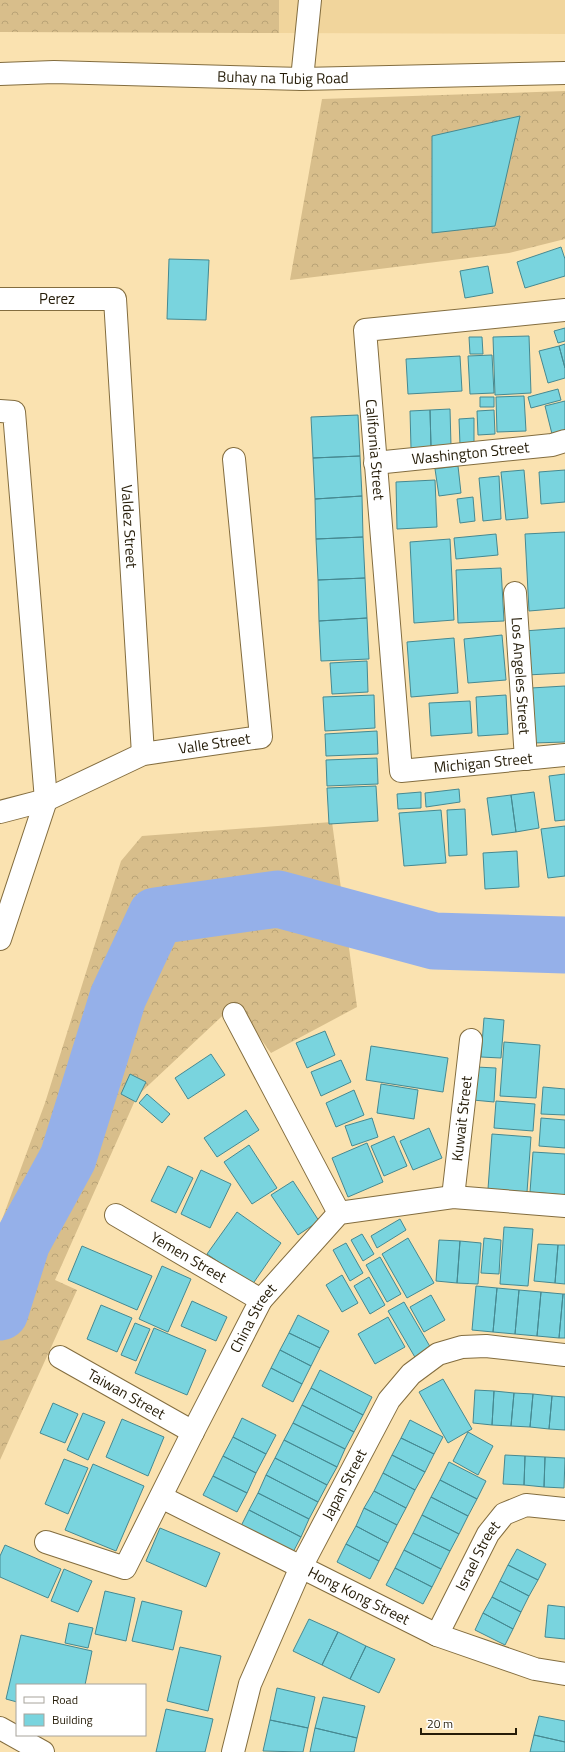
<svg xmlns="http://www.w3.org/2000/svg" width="565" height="1752" viewBox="0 0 565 1752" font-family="'Titillium Web',sans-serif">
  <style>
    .built { fill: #f1d59c }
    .forest { fill: url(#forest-crowns) }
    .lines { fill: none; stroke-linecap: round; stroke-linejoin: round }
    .river { stroke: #95b0e9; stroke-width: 57 }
    .building { fill: #79d4de; stroke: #468991 }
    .minor-casing { stroke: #836d3f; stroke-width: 24 }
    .major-casing { stroke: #836d3f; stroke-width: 24 }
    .minor { stroke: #fff; stroke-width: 22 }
    .major { stroke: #fff; stroke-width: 22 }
    .labels { text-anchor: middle; stroke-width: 4; stroke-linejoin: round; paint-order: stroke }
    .street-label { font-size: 15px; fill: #251c08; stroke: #fff }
  </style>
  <defs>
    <pattern id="forest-crowns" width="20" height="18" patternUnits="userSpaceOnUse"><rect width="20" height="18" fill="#d8be8b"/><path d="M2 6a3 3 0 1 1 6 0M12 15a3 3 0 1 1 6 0" fill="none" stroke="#b9a376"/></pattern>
  </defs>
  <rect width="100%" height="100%" fill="#fae2b0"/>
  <path class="built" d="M279,0H565V34L279,33Z"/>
  <path class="forest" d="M0,0H279V33L0,32Z
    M565,91V239L509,253L290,280L322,99Z
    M332,822L357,1007L271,1053L235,1004L137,1096L55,1280L77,1290L0,1460V1225L45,1103L121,861L142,836Z"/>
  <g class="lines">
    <path class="river" d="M0,1312L22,1242L68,1158L118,997L156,916L278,899L434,941L565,945"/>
  </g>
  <path class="building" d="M520,116L495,226L432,233V136Z
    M561,247L565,259V276L525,288L517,262Z
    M169,259L209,260L206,320L167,319Z
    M488,266L493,293L465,298L460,271Z
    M565,328V341L558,343L554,331Z
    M529,336L531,393L495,395L493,337Z
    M469,337H482L483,354H470Z
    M565,344V368L559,346Z
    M559,346L565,368V378L548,383L539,351Z
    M492,355L494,393L470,394L468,356Z
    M460,356L462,391L408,394L406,359Z
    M558,389L561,400L531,408L528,397Z
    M524,396L526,431L497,432L496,397Z
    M480,397H494V407H480Z
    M565,401V430L552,434L545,406Z
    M450,409L451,446L431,447L430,410Z
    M430,410L431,447L411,448L410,411Z
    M494,410L495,434L478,435L477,411Z
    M358,415L360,456L313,458L311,417Z
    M474,418V445H460L459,419Z
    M360,456L362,496L315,499L313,458Z
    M458,466L461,493L439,496L435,469Z
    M524,470L528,518L506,520L501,472Z
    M565,470V502L541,504L539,472Z
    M499,476L501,519L483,521L479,478Z
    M435,480L437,527L397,529L396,482Z
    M362,496L363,537L316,539L315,499Z
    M473,497L475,521L460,523L457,499Z
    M565,532V608L529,611L525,534Z
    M496,534L498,555L456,559L454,538Z
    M363,537L365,578L318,580L316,539Z
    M450,539L454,620L414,623L410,542Z
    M501,568L504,621L458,623L456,570Z
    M365,578L367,618L319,621L318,580Z
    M367,618L369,659L321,661L319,621Z
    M565,628V673L527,675L524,631Z
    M502,635L506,680L468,683L464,639Z
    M454,638L458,693L411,697L407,642Z
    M367,661L368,692L332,694L330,663Z
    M565,686V742L533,743L531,688Z
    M374,695L375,728L325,731L323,697Z
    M506,695L508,734L478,736L476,697Z
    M470,701L472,733L431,736L429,703Z
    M377,731L378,754L326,756L325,734Z
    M377,758L378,784L327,786L326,760Z
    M565,774V820L555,821L549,776Z
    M376,786L378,821L329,824L327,788Z
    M459,789L460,802L426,807L425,793Z
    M421,792V808L398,809L397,794Z
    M534,792L539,828L516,832L511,795Z
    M511,795L516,832L492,835L487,798Z
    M465,809L467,855L449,856L447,810Z
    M441,810L446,863L404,866L399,813Z
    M565,826V876L548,878L541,829Z
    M517,851L519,887L485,889L483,853Z
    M484,1018L504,1020L501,1058L481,1057Z
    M325,1031L335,1055L307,1068L296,1043Z
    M504,1042L540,1045L536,1098L500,1096Z
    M371,1046L448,1058L443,1092L366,1080Z
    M211,1054L225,1075L188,1099L175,1078Z
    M341,1060L351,1082L321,1096L311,1072Z
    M476,1067L496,1068L494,1102L473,1100Z
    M130,1074L146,1082L136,1102L121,1094Z
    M381,1084L418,1090L414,1119L377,1113Z
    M543,1087L565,1089V1115L541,1114Z
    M354,1090L364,1115L336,1127L326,1103Z
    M147,1094L170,1114L162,1123L139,1103Z
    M496,1101L535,1104L533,1131L494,1128Z
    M246,1110L259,1130L217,1157L204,1138Z
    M372,1118L378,1137L352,1146L345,1126Z
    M541,1118L565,1120V1148L539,1146Z
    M429,1128L442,1158L413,1170L400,1141Z
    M492,1134L531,1137L527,1192L488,1189Z
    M394,1136L407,1166L384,1176L371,1146Z
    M367,1143L383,1182L348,1197L332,1158Z
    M249,1145L277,1188L252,1204L224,1162Z
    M533,1152L565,1154V1195L530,1192Z
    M168,1166L193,1178L176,1213L151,1201Z
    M201,1170L231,1184L210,1228L181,1214Z
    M293,1181L319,1221L298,1235L271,1195Z
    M237,1212L281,1243L252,1285L207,1254Z
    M400,1219L406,1230L377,1248L371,1236Z
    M504,1227L533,1229L528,1286L500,1284Z
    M362,1234L374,1254L363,1261L351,1240Z
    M408,1238L434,1283L407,1298L382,1254Z
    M484,1238L501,1240L499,1274L481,1273Z
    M439,1240L460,1241L457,1283L436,1281Z
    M460,1241L481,1243L478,1284L457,1283Z
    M346,1243L363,1273L350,1281L333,1250Z
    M538,1244L558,1245L555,1283L534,1281Z
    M558,1245H565V1284L555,1283Z
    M82,1246L152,1276L137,1310L68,1280Z
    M380,1257L401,1294L387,1302L366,1265Z
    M162,1266L191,1279L168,1332L139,1319Z
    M342,1275L358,1303L342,1312L326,1285Z
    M369,1277L385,1305L370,1314L354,1286Z
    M476,1286L497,1288L493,1332L472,1330Z
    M497,1288L519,1290L515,1334L493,1332Z
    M519,1290L541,1292L537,1336L515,1334Z
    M541,1292L563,1294L559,1338L537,1336Z
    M563,1294H565V1338H559Z
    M431,1295L445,1320L424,1332L410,1307Z
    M192,1301L227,1317L216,1341L181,1326Z
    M404,1302L432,1350L416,1359L388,1311Z
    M101,1305L132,1318L117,1352L87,1339Z
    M298,1315L329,1331L320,1348L289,1333Z
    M388,1317L405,1347L375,1364L358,1334Z
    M135,1323L150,1329L136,1361L121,1355Z
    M154,1328L206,1350L187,1395L135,1373Z
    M289,1333L320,1348L311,1366L280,1350Z
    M280,1350L311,1366L302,1384L271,1368Z
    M271,1368L302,1384L293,1402L262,1386Z
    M320,1370L372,1397L363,1415L311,1388Z
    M443,1379L472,1429L448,1443L419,1392Z
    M311,1388L363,1415L354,1432L302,1405Z
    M475,1390L494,1391L492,1425L473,1423Z
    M494,1391L514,1393L511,1426L492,1425Z
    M514,1393L533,1394L530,1427L511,1426Z
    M533,1394L552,1396L549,1429L530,1427Z
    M552,1396L565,1397V1430L549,1429Z
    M53,1403L78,1414L65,1443L40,1433Z
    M302,1405L354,1432L345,1449L293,1423Z
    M83,1413L105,1422L88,1460L67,1450Z
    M242,1418L276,1435L266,1454L233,1437Z
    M122,1419L164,1437L148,1476L106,1457Z
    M410,1420L443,1437L434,1454L401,1438Z
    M293,1423L345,1449L337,1467L284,1440Z
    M468,1432L493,1446L478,1475L453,1461Z
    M233,1437L266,1454L256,1473L223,1456Z
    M401,1438L434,1454L425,1472L392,1455Z
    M284,1440L337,1467L327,1485L275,1458Z
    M392,1455L425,1472L415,1490L383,1473Z
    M505,1455L525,1456L524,1485L503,1484Z
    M223,1456L256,1473L247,1493L213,1476Z
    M525,1456L545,1457L544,1487L524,1485Z
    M545,1457L565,1458L564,1488L544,1487Z
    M275,1458L327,1485L318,1502L266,1475Z
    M64,1459L88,1468L68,1514L45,1504Z
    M449,1462L486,1481L477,1499L440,1480Z
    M93,1464L144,1486L116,1551L65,1530Z
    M383,1473L415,1490L406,1508L374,1491Z
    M266,1475L318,1502L309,1519L258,1493Z
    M213,1476L247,1493L237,1512L203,1495Z
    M440,1480L477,1499L468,1516L431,1497Z
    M374,1491L406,1508L397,1525L364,1508Z
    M258,1493L309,1519L301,1537L249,1510Z
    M431,1497L468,1516L459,1534L422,1515Z
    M364,1508L397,1525L388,1543L356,1526Z
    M249,1510L301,1537L292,1554L240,1528Z
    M422,1515L459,1534L450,1551L413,1533Z
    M356,1526L388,1543L379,1561L346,1544Z
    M160,1528L220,1553L206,1587L146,1561Z
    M413,1533L450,1551L441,1569L404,1550Z
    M346,1544L379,1561L370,1579L337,1562Z
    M5,1545L61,1569L48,1598L0,1577V1556Z
    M517,1549L546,1564L538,1580L508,1565Z
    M404,1550L441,1569L432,1587L395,1568Z
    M508,1565L538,1580L529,1596L500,1581Z
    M395,1568L432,1587L423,1604L386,1585Z
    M64,1569L92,1581L78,1612L51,1601Z
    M500,1581L529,1596L521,1612L492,1597Z
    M105,1591L135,1598L126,1641L95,1634Z
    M492,1597L521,1612L513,1629L483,1613Z
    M142,1601L182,1611L173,1650L132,1641Z
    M548,1605L565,1607V1639L545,1637Z
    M483,1613L513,1629L505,1645L475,1630Z
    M309,1619L338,1632L322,1665L293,1651Z
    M69,1623L93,1628L88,1648L65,1643Z
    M338,1632L366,1646L350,1679L322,1665Z
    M21,1635L92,1651L85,1685H17V1702L6,1699Z
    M366,1646L395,1659L379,1693L350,1679Z
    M180,1647L221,1656L208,1711L167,1701Z
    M277,1688L315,1697L308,1728L270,1720Z
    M323,1697L365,1706L357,1738L315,1728Z
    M166,1709L213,1719L205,1752H156Z
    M539,1716L565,1721V1742L534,1735Z
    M270,1720L308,1728L303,1752L263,1751Z
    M315,1728L357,1738L354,1752H310Z
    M534,1735L565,1742V1752H530Z"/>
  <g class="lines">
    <g class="minor-casing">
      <g id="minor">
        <path d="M302,79L310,0"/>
        <path id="s1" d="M0,299H115L143,754"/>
        <path id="s2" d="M565,310L365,330L401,771L565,755"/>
        <path d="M0,411L14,412L46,800L0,939"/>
        <path id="s3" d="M375,463L552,445L565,441"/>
        <path id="s4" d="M515,593L526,759"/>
        <path id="s5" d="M0,812L46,800L143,754L261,737L234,459"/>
        <path d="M234,1014L339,1213"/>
        <path id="s6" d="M453,1197L471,1040"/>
        <path id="s7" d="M116,1215L261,1300"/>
        <path id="s8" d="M60,1357L193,1432"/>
        <path id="s9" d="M161,1497L437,1635L535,1669L565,1674"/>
        <path id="s10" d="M46,1542L125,1568L193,1432L261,1300L339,1213L453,1197L565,1206"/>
        <path id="s11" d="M437,1635L488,1534L504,1514L526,1505L565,1509"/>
        <path d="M0,1728L43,1752"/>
        <path id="s12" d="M233,1752L250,1684L301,1567L389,1400L411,1374L438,1354L462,1347L486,1346L565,1355"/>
      </g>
    </g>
    <g class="major-casing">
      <g id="major">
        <path id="s13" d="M0,74L54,72L302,79L565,73"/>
      </g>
    </g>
    <use href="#minor" class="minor"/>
    <use href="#major" class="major"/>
  </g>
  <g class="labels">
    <g class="street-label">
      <text dy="5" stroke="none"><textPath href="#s13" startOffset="283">Buhay na Tubig Road</textPath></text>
      <text dy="5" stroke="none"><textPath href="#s1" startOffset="57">Perez</textPath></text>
      <text dy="5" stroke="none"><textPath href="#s2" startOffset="321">California Street</textPath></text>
      <text dy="5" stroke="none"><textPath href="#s3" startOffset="96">Washington Street</textPath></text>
      <text dy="5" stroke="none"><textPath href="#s1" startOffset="343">Valdez Street</textPath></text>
      <text dy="5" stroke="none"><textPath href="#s4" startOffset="83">Los Angeles Street</textPath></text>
      <text dy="5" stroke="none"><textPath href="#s5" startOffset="227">Valle Street</textPath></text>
      <text dy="5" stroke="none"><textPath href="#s2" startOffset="726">Michigan Street</textPath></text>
      <text dy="5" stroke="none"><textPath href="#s6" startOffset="79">Kuwait Street</textPath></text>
      <text dy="5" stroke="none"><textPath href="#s7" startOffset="84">Yemen Street</textPath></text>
      <text dy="5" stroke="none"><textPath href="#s10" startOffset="364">China Street</textPath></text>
      <text dy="5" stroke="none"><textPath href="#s8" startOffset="76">Taiwan Street</textPath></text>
      <text dy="5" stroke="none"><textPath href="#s12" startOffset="291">Japan Street</textPath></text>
      <text dy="5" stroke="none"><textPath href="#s11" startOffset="89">Israel Street</textPath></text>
      <text dy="5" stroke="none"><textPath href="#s9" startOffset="221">Hong Kong Street</textPath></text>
    </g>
  </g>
  <rect x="16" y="1684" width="130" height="52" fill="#ffffff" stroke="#a8a49c"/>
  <rect x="24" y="1697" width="20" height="6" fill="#ffffff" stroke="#a8a49c"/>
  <text x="52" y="1704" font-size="12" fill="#251c08">Road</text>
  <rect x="24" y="1714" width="20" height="12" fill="#79d4de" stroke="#a8a49c"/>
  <text x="52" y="1724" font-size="12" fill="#251c08">Building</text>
  <path d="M421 1728v6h95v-6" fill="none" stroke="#251c08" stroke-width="2"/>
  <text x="427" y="1728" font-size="12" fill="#251c08" stroke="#ffffff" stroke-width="3" paint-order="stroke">20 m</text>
</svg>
